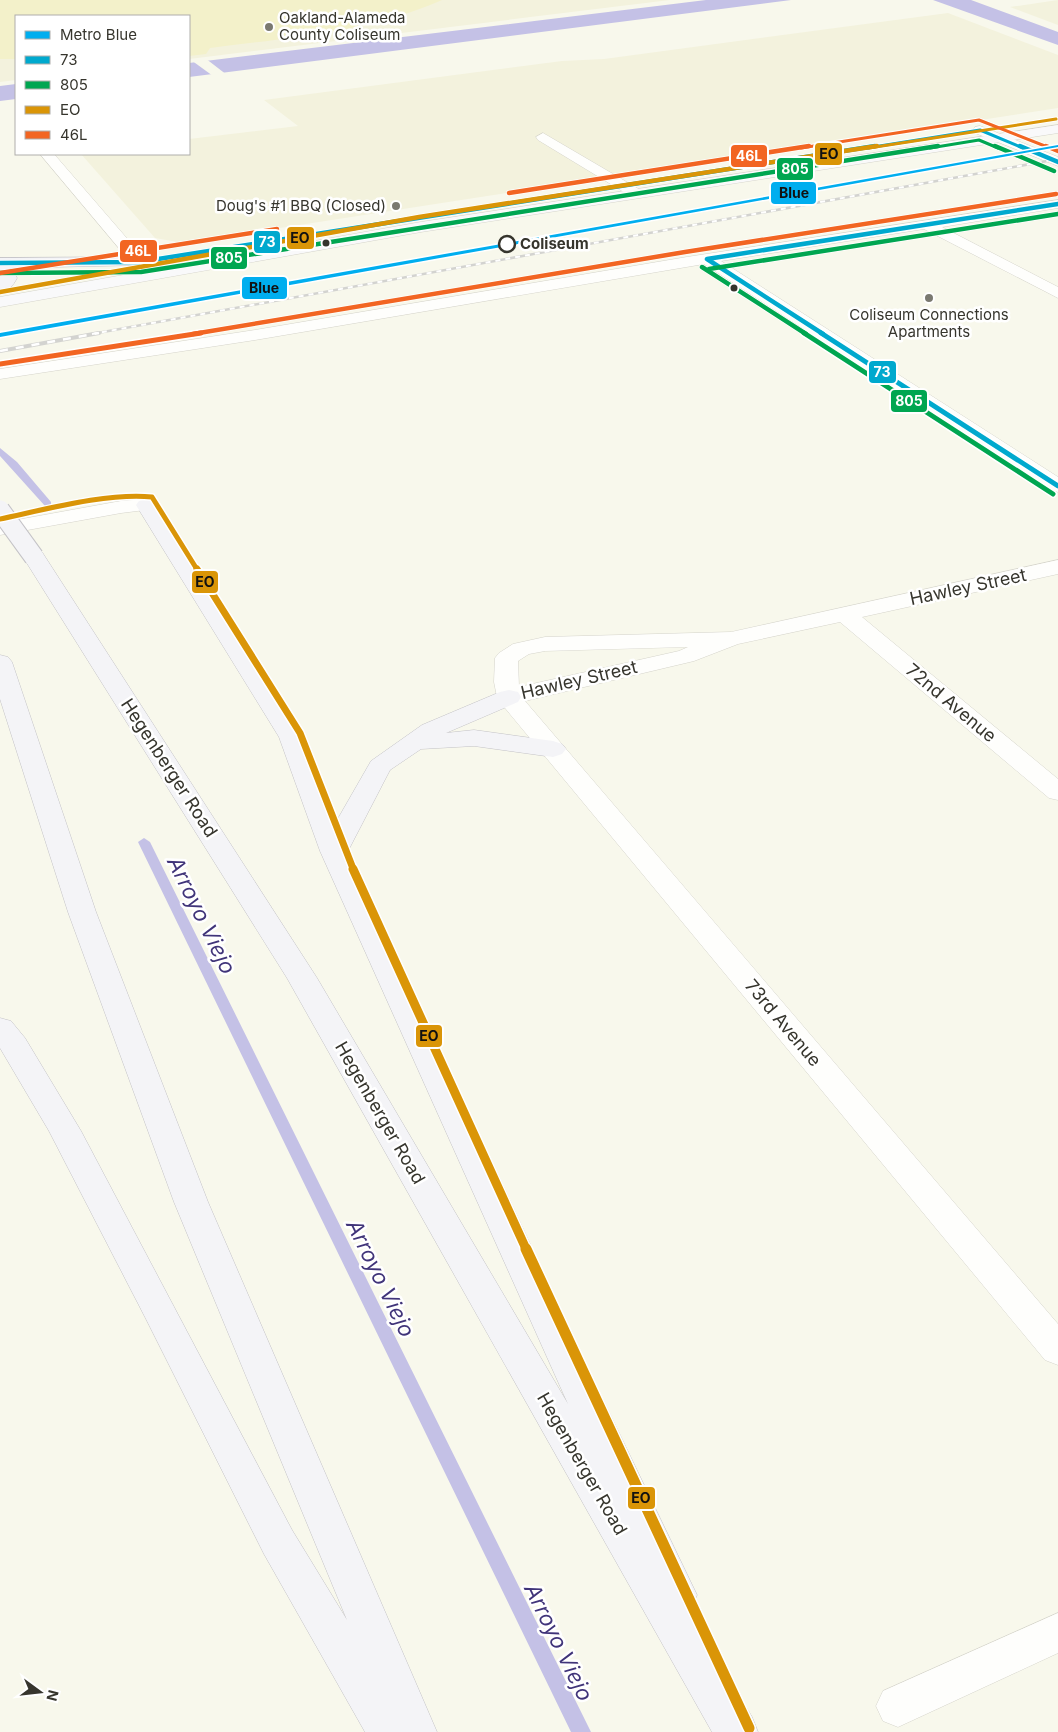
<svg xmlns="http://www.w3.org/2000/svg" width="1058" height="1732" viewBox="0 0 1058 1732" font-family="Inter,sans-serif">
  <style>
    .built { fill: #f3f2dd }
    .green { fill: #f3f1ca }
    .water { fill: #c4c1e6 }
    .pier { fill: #f8f8ec }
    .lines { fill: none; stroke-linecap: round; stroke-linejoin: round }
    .stream { fill: #c4c1e6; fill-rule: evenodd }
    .street-casing { stroke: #d5d4cb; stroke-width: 1 }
    .secondary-casing { stroke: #d5d4cb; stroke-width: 1 }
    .primary-casing { stroke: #c3c2c6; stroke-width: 1 }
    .street { fill: #fefefc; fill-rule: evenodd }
    .secondary { fill: #f9f9fa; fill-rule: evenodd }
    .primary { fill: #f4f4f7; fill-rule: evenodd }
    .rail-far1-casing { stroke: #d3d3d0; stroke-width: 2.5 }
    .rail-casing { stroke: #d3d3d0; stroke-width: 4 }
    .rail-far1 { stroke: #fff; stroke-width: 2; stroke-dasharray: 5; stroke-linecap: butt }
    .rail { stroke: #fff; stroke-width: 2.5; stroke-dasharray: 8; stroke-linecap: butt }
    .primary-bridge-casing { stroke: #c3c2c6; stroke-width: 21; stroke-linecap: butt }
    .primary-bridge { stroke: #f4f4f7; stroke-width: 19 }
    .bus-1-far2-casing { stroke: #fff; stroke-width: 5 }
    .bus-1-far1-casing { stroke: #fff; stroke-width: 6 }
    .bus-1-casing { stroke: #fff; stroke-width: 8 }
    .bus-2-far2-casing { stroke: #fff; stroke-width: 5 }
    .bus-2-far1-casing { stroke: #fff; stroke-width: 6 }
    .bus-2-casing { stroke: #fff; stroke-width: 8 }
    .bus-3-far5-casing { stroke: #fff; stroke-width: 5 }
    .bus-3-far4-casing { stroke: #fff; stroke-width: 6 }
    .bus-3-far3-casing { stroke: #fff; stroke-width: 8 }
    .bus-3-far2-casing { stroke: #fff; stroke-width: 10 }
    .bus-3-far1-casing { stroke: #fff; stroke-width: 12 }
    .bus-3-casing { stroke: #fff; stroke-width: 14 }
    .bus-4-far2-casing { stroke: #fff; stroke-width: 5 }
    .bus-4-far1-casing { stroke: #fff; stroke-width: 6 }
    .bus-4-casing { stroke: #fff; stroke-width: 8 }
    .bus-1-far2 { stroke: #00a9ce; stroke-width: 3 }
    .bus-1-far1 { stroke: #00a9ce; stroke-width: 4.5 }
    .bus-1 { stroke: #00a9ce; stroke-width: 5 }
    .bus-2-far2 { stroke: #00a651; stroke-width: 3 }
    .bus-2-far1 { stroke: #00a651; stroke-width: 4.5 }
    .bus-2 { stroke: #00a651; stroke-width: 5 }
    .bus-3-far5 { stroke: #da9507; stroke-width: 3 }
    .bus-3-far4 { stroke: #da9507; stroke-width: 4.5 }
    .bus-3-far3 { stroke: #da9507; stroke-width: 5 }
    .bus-3-far2 { stroke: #da9507; stroke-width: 7 }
    .bus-3-far1 { stroke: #da9507; stroke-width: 9 }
    .bus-3 { stroke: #da9507; stroke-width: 11 }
    .bus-4-far2 { stroke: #f26522; stroke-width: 3 }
    .bus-4-far1 { stroke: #f26522; stroke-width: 4.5 }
    .bus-4 { stroke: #f26522; stroke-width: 5 }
    .metro-1-casing { stroke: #fff; stroke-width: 3 }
    .metro-1 { fill: #00aeef; fill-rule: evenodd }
    .poi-dot { fill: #7a7970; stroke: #fff; stroke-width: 2 }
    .bus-dot { fill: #36352d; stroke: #fff; stroke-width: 2 }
    .stop-dot { fill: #fff; stroke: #36352d; stroke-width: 2.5 }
    .labels { text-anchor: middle; stroke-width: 5; stroke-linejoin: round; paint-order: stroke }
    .far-poi-label { font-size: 15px; fill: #36352d; stroke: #fff; text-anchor: start }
    .far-stop-label { font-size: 15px; font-weight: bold; fill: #36352d; stroke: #fff; text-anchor: start }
    .street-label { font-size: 18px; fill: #36352d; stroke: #fff }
    .near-water-label { font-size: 22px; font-style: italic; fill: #403479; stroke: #fff }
    .line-badge { stroke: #fff; stroke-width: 2 }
    .badge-label { font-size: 14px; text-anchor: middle; font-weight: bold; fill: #fff }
    .pale-badge-label { font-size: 14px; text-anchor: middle; font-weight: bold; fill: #111 }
  </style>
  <rect width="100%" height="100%" fill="#f8f8ec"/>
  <path class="built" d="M0,0H670L189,59V16H16V80L0,82Z
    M1058,0V25L1010,7Z
    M948,13L1058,55V108L183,243L155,238L81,154H189V139L298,126L264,100L562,61L604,59Z"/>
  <path class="green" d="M0,0H442C369,32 288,38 210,48L206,54L189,56V16H16V59H0Z"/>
  <path class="water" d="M706,0H791L189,77V63Z
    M933,0H971L1058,32V45Z
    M16,84V99L0,101V86Z"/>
  <path class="pier" d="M205,58L227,75L213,76L191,60Z"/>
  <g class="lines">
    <path class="stream" d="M0,448L17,462L51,502V506H45L0,456Z
      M144,838L150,842L591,1732H571L138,842Z"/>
    <g class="street-casing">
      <path id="street" d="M980,126L1058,157V166L975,133L973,130L975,127Z
        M543,133L642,191L644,194L642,197H632L538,140L536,137Z
        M40,154H54L156,272L158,275L156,278H144Z
        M1058,200V208L942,227L1058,287V298L924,229L721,261L1058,477V492L1051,490L704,264L255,340L0,379V369L255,330L687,257Z
        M146,499L153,501L156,505L153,509L121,513L0,535V523L121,501Z
        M1058,560V574L862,617L1058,779V800L1049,798L840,622L738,644L694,661L525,701L1058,1324V1365L1045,1360L500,702L497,697L494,682L495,658L499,653L513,644L545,637L731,632ZM688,647L679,651L519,687L518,661L529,654L545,651Z
        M1058,1613V1653L898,1727L883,1721L876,1706L883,1691Z"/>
    </g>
    <g class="secondary-casing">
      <path id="secondary" d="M1058,125V133L421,232L0,307V297L421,222Z"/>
    </g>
    <g class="primary-casing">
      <path id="primary" d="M139,257L145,259L147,262L145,265L9,268L13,270L17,278C13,286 8,291 0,293V258Z
        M146,499L153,501L156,505L303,737L336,822L371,761L422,725L500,692L509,690L518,692L521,697L518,702L446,733L474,730L553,741L562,744L566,749L562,754L553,757L474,746L421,749L390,770L348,851L581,1354L697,1595L691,1608L688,1609L752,1717L758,1732H712L287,978L23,557L26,552L34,551L42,552L317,978L568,1404L320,851L279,737L136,505L139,501Z
        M0,655L8,657L12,662L96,912L208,1202L437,1732H365L264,1554L146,1319L49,1131L0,1048V1018L11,1021L25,1038L81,1131L292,1530L347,1620L174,1202L68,912L0,699Z"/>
    </g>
    <use href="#street" class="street"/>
    <use href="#secondary" class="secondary"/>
    <use href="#primary" class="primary"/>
    <g class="rail-far1-casing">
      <path id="rail-far1" d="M92,334L1058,159"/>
    </g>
    <g class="rail-casing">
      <path id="rail" d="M0,351L99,333"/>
    </g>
    <use href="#rail-far1" class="rail-far1"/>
    <use href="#rail" class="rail"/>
    <g class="primary-bridge-casing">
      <path id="primary-bridge" d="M0,510L34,557"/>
    </g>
    <use href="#primary-bridge" class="primary-bridge"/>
    <g class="bus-1-far2-casing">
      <path id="bus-1-far2" d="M867,148L980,130L1023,148"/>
    </g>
    <g class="bus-1-far1-casing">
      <path id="bus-1-far1" d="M1020,146L1058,162
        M707,259L823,334
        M707,259L1058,204
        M0,263L139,262L875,146"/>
    </g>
    <g class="bus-1-casing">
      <path id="bus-1" d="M821,333L1058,486"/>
    </g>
    <g class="bus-2-far2-casing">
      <path id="bus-2-far2" d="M930,148L979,140L998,148"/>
    </g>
    <g class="bus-2-far1-casing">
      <path id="bus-2-far1" d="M995,146L1054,171
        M702,267L806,334
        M709,269L1058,214
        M0,273L141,272L938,146"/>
    </g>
    <g class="bus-2-casing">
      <path id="bus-2" d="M804,333L1053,494"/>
    </g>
    <g class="bus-3-far5-casing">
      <path id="bus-3-far5" d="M869,148L1056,119"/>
    </g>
    <g class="bus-3-far4-casing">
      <path id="bus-3-far4" d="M0,292L419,217L877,146"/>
    </g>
    <g class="bus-3-far3-casing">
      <path id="bus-3-far3" d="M0,519C43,510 110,492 152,497L198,571"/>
    </g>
    <g class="bus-3-far2-casing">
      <path id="bus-3-far2" d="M197,569L300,733L354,871"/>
    </g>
    <g class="bus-3-far1-casing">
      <path id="bus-3-far1" d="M353,869L527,1251"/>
    </g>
    <g class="bus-3-casing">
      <path id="bus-3" d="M526,1249L749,1728"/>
    </g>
    <g class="bus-4-far2-casing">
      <path id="bus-4-far2" d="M801,148L979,120L1050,148"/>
    </g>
    <g class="bus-4-far1-casing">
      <path id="bus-4-far1" d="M1046,146L1058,151
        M509,193L809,146
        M0,273L277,229
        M193,334L685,252L1056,194"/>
    </g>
    <g class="bus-4-casing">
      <path id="bus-4" d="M0,364L201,333"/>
    </g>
    <use href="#bus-1-far2" class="bus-1-far2"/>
    <use href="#bus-1-far1" class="bus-1-far1"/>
    <use href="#bus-1" class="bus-1"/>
    <use href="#bus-2-far2" class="bus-2-far2"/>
    <use href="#bus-2-far1" class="bus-2-far1"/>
    <use href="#bus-2" class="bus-2"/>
    <use href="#bus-3-far5" class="bus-3-far5"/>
    <use href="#bus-3-far4" class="bus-3-far4"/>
    <use href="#bus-3-far3" class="bus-3-far3"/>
    <use href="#bus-3-far2" class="bus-3-far2"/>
    <use href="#bus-3-far1" class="bus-3-far1"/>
    <use href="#bus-3" class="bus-3"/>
    <use href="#bus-4-far2" class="bus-4-far2"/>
    <use href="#bus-4-far1" class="bus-4-far1"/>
    <use href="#bus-4" class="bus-4"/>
    <g class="metro-1-casing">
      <path id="metro-1" d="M1058,145V147L0,337V333Z"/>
    </g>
    <use href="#metro-1" class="metro-1"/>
  </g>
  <g class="poi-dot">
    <circle cx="269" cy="27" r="5"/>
    <circle cx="396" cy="206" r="5"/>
    <circle cx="929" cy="298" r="5"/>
  </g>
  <g class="bus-dot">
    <circle cx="326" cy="243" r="4.5"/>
    <circle cx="734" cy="288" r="4.5"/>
  </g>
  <circle class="stop-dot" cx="507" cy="244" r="8"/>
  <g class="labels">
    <g class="far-poi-label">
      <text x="279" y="23">Oakland-Alameda<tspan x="279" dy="17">County Coliseum</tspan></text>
      <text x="386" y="211" text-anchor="end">Doug's #1 BBQ (Closed)</text>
      <text x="929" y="320" text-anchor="middle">Coliseum Connections<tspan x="929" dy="17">Apartments</tspan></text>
    </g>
    <g class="far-stop-label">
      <text x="520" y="249">Coliseum</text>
    </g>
    <g class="street-label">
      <text transform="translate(968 587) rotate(-12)" y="6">Hawley Street</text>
      <text transform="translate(579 680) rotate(-13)" y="6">Hawley Street</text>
      <text transform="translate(951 703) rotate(40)" y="6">72nd Avenue</text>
      <text transform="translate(169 768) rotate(57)" y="6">Hegenberger Road</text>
      <text transform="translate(783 1023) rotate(50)" y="6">73rd Avenue</text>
      <text transform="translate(380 1113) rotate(60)" y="6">Hegenberger Road</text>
      <text transform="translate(582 1464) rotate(60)" y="6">Hegenberger Road</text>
    </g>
    <g class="near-water-label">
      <text transform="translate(202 915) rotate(64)" y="8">Arroyo Viejo</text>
      <text transform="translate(381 1278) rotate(64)" y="8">Arroyo Viejo</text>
      <text transform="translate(559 1642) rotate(64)" y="8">Arroyo Viejo</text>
    </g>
  </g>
  <g class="line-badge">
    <rect x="814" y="142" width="29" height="24" rx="5" fill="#da9507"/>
    <rect x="730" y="144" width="38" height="24" rx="5" fill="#f26522"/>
    <rect x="776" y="157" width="38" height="24" rx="5" fill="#00a651"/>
    <rect x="770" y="181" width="47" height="24" rx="5" fill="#00aeef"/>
    <rect x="286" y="226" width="29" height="24" rx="5" fill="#da9507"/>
    <rect x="253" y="230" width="28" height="24" rx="5" fill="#00a9ce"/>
    <rect x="119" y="239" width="39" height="24" rx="5" fill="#f26522"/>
    <rect x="210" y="246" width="38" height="24" rx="5" fill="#00a651"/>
    <rect x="241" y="276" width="47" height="24" rx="5" fill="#00aeef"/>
    <rect x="868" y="360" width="29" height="24" rx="5" fill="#00a9ce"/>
    <rect x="890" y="389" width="38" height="24" rx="5" fill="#00a651"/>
    <rect x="191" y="570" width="28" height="24" rx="5" fill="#da9507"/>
    <rect x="415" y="1024" width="28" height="24" rx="5" fill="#da9507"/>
    <rect x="627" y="1486" width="29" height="24" rx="5" fill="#da9507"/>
  </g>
  <g class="badge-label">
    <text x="749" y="161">46L</text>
    <text x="795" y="174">805</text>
    <text x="267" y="247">73</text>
    <text x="138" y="256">46L</text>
    <text x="229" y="263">805</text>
    <text x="882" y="377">73</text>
    <text x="909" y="406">805</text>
  </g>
  <g class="pale-badge-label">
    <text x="829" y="159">EO</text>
    <text x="794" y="198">Blue</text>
    <text x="300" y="243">EO</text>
    <text x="264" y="293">Blue</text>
    <text x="205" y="587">EO</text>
    <text x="429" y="1041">EO</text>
    <text x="641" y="1503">EO</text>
  </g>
  <rect x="15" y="15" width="175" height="140" fill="#ffffff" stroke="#afaeab"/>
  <rect x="25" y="31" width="25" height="8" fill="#00aeef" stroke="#afaeab"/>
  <text x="60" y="40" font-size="15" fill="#36352d">Metro Blue</text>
  <rect x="25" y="56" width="25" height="8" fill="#00a9ce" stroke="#afaeab"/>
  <text x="60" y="65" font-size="15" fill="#36352d">73</text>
  <rect x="25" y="81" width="25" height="8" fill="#00a651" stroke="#afaeab"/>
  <text x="60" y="90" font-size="15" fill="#36352d">805</text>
  <rect x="25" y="106" width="25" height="8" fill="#da9507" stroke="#afaeab"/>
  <text x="60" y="115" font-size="15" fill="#36352d">EO</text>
  <rect x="25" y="131" width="25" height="8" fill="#f26522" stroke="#afaeab"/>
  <text x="60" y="140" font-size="15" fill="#36352d">46L</text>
  <g transform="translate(40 1692) rotate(105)" stroke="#ffffff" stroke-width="4" paint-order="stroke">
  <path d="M0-4L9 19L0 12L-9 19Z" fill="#36352d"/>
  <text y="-8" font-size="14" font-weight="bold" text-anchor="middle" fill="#36352d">N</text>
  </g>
</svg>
